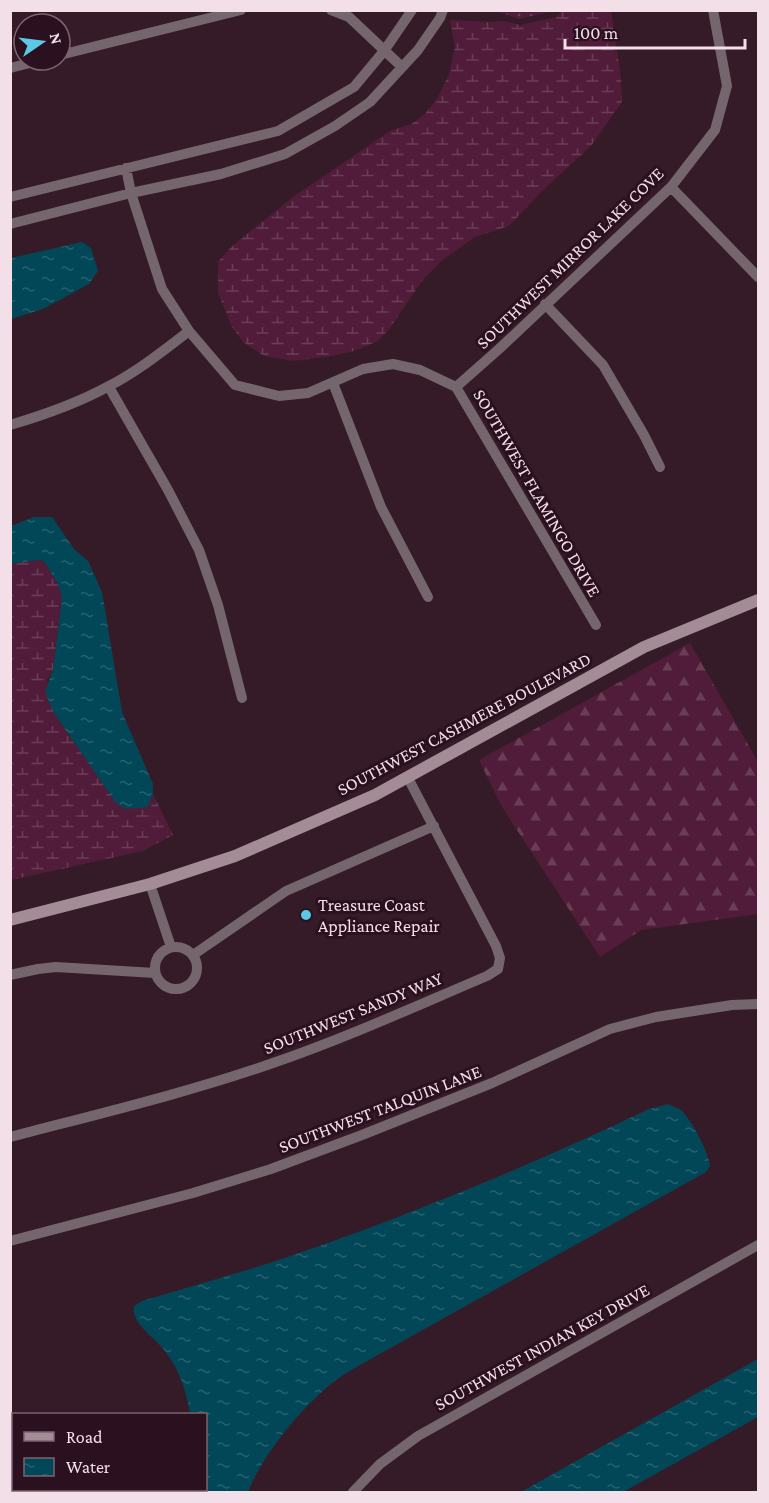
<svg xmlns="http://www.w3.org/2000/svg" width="769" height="1503" viewBox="0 0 769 1503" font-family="'Crimson Pro',serif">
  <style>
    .grass { fill: url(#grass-dots) }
    .forest { fill: url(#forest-firs) }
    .wetland { fill: url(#wetland-marsh) }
    .water { fill: url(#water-ripples) }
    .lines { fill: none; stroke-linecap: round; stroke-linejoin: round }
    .street { stroke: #75666d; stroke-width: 10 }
    .secondary { stroke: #a38c96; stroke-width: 12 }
    .poi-dot { fill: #5ac8e6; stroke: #2b111f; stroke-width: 2 }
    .labels { text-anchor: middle; stroke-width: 6; stroke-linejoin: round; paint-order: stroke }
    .street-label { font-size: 18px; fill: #f2dfe7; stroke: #2b111f }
    .poi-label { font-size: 18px; fill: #f2dfe7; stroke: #2b111f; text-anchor: start }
  </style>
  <defs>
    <pattern id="grass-dots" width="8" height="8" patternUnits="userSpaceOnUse" patternTransform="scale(1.5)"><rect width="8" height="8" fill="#511c39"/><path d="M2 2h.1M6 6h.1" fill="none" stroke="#6a3d56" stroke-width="1.8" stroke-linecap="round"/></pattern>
    <pattern id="forest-firs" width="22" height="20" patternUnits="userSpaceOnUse" patternTransform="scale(1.5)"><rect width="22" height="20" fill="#511c39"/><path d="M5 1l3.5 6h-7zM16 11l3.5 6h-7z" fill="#6a3d56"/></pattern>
    <pattern id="wetland-marsh" width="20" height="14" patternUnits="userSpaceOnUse" patternTransform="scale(1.5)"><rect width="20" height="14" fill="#511c39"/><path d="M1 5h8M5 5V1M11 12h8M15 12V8" fill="none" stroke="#6a3d56"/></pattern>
    <pattern id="water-ripples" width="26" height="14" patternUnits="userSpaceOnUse" patternTransform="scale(1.5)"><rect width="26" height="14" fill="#024757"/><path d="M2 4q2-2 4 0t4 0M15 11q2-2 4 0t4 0" fill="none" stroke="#27616f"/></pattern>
  </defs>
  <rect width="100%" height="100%" fill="#351b28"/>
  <path class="grass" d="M496,11H554L519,19Z"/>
  <path class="forest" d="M690,643L758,762V914L641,930L600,957L502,807L479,760Z"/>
  <path class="wetland" d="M564,10L611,11L621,78L622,102L591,146L540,193L509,226L475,237L444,259L424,278L390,328L378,341L354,351L332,356L293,361L264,356L243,342L232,327L218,293V262L231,247L293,197L390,131L411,124L425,114L438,97L449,74L455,47L450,20L490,22L504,21L520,25L556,17Z
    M38,560L44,561L58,584L62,598L53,669L47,680L54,713L116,803L148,807L153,794L173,835L143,851L11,880V564Z"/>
  <path class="water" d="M82,242L91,248L98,271L89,284L43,309L11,319V258Z
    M34,517H52L74,549L88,561L102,592L122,712L153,784V794L148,807L126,809L116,803L54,713L45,692L53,669L62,598L58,584L44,561L38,560L11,564V526Z
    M668,1104C672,1106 678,1108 681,1110C692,1121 708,1151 710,1166L706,1172L367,1361C357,1367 345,1373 336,1380C304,1404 262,1455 248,1492H183L184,1490H206V1414H190C187,1393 180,1371 167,1354C158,1339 130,1324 134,1306L142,1301C189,1287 236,1274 282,1259C407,1216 530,1166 649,1109Z
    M758,1359V1417L623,1492H521Z"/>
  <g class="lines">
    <path class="street" d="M331,10L349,17L402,67
      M60,55L241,10
      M10,68L42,60
      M126,168L131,193L162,289L189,331L235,385L279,396L308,393L363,369L393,364L420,370L456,387L596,625
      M671,187L758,277
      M10,197L278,131L354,87L384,51L412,10
      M10,224L131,193L221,174L285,154L335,126L370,102L418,50L440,18L443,10
      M545,304L603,365L644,435L660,467
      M333,383L381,507L428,597
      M109,387L168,490L199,550L218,605L242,698
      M456,387L499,349L671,187L715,130L727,86L713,10
      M10,425C44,415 78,403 109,386C138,371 163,351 189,331
      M150,884L171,947
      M155 968a21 21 0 1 1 42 0a21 21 0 1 1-42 0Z
      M193,955L286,891L434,826
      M10,975L38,969L56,967L155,973
      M10,1137C98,1114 187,1093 273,1063C346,1038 416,1006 487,976L498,969L500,958L496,946L408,778
      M10,1241L193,1193L271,1169L362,1135L492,1083L610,1029L656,1017L732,1005L758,1004
      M353,1492L380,1464L418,1436L758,1245"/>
    <path class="secondary" d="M10,920L150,884L235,856L375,795L644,647L758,600"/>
  </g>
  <circle class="poi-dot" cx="306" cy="915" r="6"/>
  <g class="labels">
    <g class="street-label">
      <text transform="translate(570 258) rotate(-44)" y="6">SOUTHWEST MIRROR LAKE COVE</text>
      <text transform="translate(537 493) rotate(60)" y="6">SOUTHWEST FLAMINGO DRIVE</text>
      <text transform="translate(464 724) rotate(-28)" y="6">SOUTHWEST CASHMERE BOULEVARD</text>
      <text transform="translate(353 1013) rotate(-22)" y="6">SOUTHWEST SANDY WAY</text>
      <text transform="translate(380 1109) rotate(-21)" y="6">SOUTHWEST TALQUIN LANE</text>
      <text transform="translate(542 1347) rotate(-29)" y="6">SOUTHWEST INDIAN KEY DRIVE</text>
    </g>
    <g class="poi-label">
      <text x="318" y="911">Treasure Coast<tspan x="318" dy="21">Appliance Repair</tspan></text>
    </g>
  </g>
  <rect width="769" height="1503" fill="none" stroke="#f2dfe7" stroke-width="24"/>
  <rect x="12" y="1413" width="195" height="78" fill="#2b111f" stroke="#7b636f" stroke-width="1.5"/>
  <rect x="24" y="1432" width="30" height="9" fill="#a38c96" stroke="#7b636f" stroke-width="1.5"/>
  <text x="66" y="1443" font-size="18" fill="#f2dfe7">Road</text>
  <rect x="24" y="1458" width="30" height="18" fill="url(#water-ripples)" stroke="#7b636f" stroke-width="1.5"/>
  <text x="66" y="1473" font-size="18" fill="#f2dfe7">Water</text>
  <g transform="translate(42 42) rotate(76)"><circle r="28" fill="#2b111f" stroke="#7b636f" stroke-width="1.5"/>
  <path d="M0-4.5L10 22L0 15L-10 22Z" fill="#5ac8e6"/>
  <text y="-9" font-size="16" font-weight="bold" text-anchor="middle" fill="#f2dfe7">N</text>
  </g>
  <path d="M565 39v9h180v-9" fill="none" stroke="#f2dfe7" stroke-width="3"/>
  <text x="574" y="39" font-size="18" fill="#f2dfe7" stroke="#2b111f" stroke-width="4.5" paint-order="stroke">100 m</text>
</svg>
